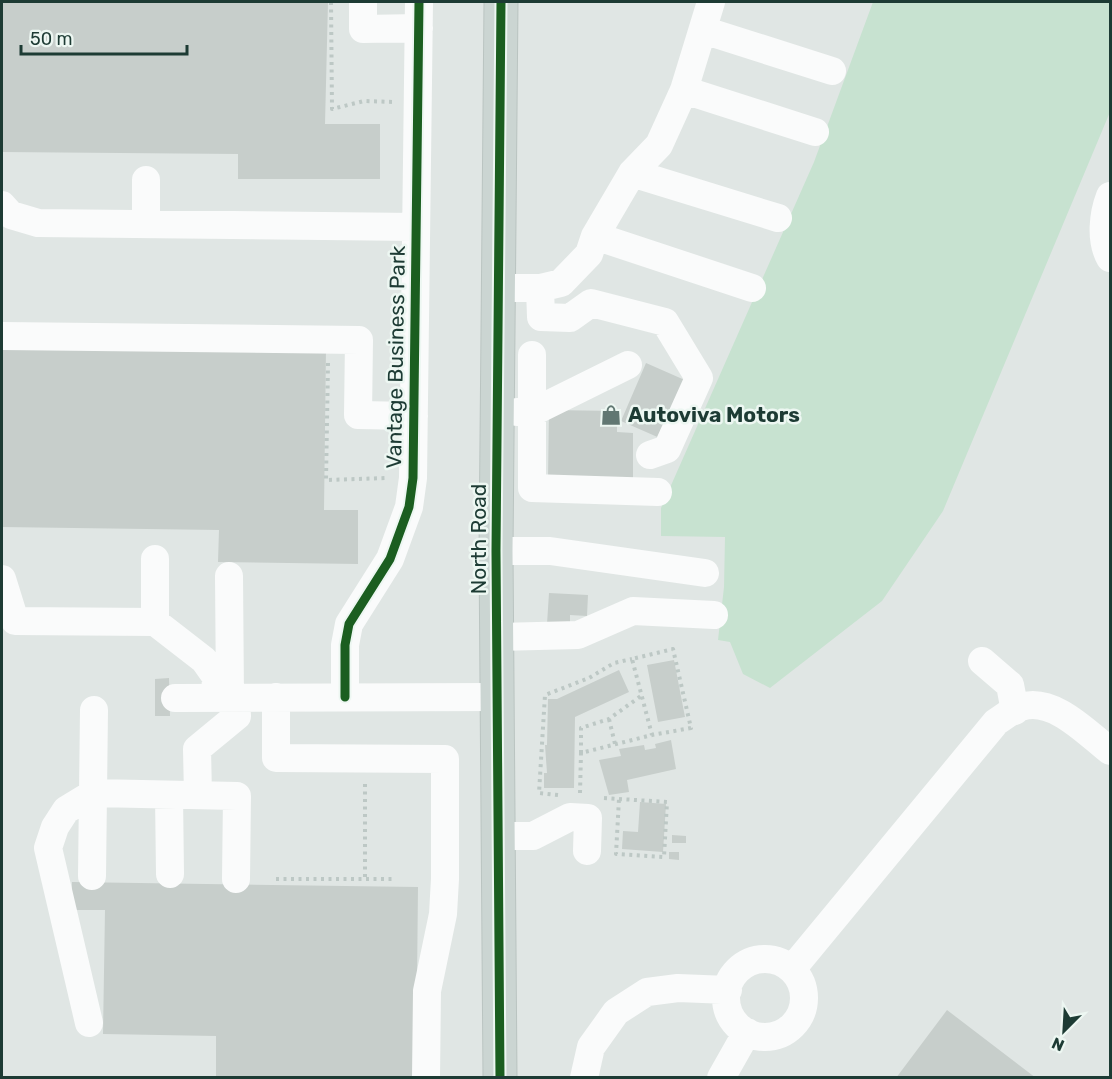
<svg xmlns="http://www.w3.org/2000/svg" width="1112" height="1079" viewBox="0 0 1112 1079" font-family="Rubik,sans-serif">
  <style>
    .green { fill: #c7e2d0 }
    .building { fill: #c7cecb }
    .lines { fill: none; stroke-linecap: round; stroke-linejoin: round }
    .major-casing { stroke: #bac4c1; stroke-width: 35 }
    .path { stroke: #bdc8c5; stroke-width: 4; stroke-dasharray: 3 4.5; stroke-linecap: butt }
    .minor { stroke: #fafbfb; stroke-width: 28 }
    .major { stroke: #cbd5d2; stroke-width: 33 }
    .cycleway-casing { stroke: #edf7f2; stroke-width: 13 }
    .cycleway { stroke: #1b5e20; stroke-width: 9 }
    .labels { text-anchor: middle; stroke-width: 5; stroke-linejoin: round; paint-order: stroke }
    .street-label { font-size: 21px; fill: #1d3b34; stroke: #edf7f2 }
    .poi-label { font-size: 21px; font-weight: bold; fill: #1d3b34; stroke: #edf7f2; text-anchor: start }
  </style>
  <rect width="100%" height="100%" fill="#e0e6e4"/>
  <path class="green" d="M873,2H1110V112L943,511L882,601L770,688L743,674L730,642L718,640L724,587L725,537L661,536V508L814,162Z"/>
  <path class="building" d="M2,2H328L325,124H380V179H238V154L2,152Z
    M2,344L326,348L324,510H358V564L218,562L219,530L2,527Z
    M646,363L687,381L662,439L621,421Z
    M549,410L617,411V432L633,433V481L548,479Z
    M549,593L588,595L587,616L570,615V625L547,624Z
    M674,660L685,717L658,722L647,665Z
    M619,670L629,692L575,717L574,788H544V773H547L545,745H547L548,699H557Z
    M169,678L170,716H155V679Z
    M671,740L676,769L627,780L629,792L609,795L599,760L621,756L619,749L644,745L645,750L656,748L655,744Z
    M640,802L666,804L663,852L622,849L623,831L638,832Z
    M672,835L686,836V843H672Z
    M669,852H679V860L669,859Z
    M72,882L418,887L416,1078H216V1036L103,1034L105,910H72Z
    M947,1010L1036,1078H896Z"/>
  <g class="lines">
    <g class="major-casing">
      <path id="major" d="M500,1078L496,551L501,2"/>
    </g>
    <path class="path" d="M331,2L332,109L364,101L393,102
      M328,363L326,480L388,478
      M609,719L615,744
      M581,753V728L609,719L641,696
      M365,784V879
      M580,793L581,753L652,735L691,728L673,649L632,659L652,735
      M558,795L539,793L545,695L589,678L614,663L632,659
      M604,798L667,802L664,857L616,854L619,799
      M276,879H396"/>
    <path class="minor" d="M363,2V29L419,28
      M703,30L832,71
      M684,90L815,132
      M632,173L778,218
      M146,180V223
      M1110,196C1103,214 1100,240 1110,258
      M2,205L11,215L38,223L416,227
      M595,236L752,288
      M500,288H540L561,283L589,254L595,236L632,173L659,145L684,90L711,2
      M540,288L541,317L570,318L591,303L665,322L699,378L667,449L650,455
      M2,336L359,340L358,415L414,416
      M532,355V488L658,492
      M517,412H533L628,365
      M496,551H550L705,573
      M155,559V622
      M229,576L230,698
      M2,579L15,621L155,622L204,660L216,677L215,698
      M497,637L578,635L633,611L714,615
      M982,661L1010,685L1015,711
      M276,697V758L445,759V879L443,914L427,991L426,1078
      M345,697V645L349,624L390,559L409,507L413,478L419,2
      M175,698L498,697
      M169,795L170,874
      M198,795L197,749L237,716L236,698
      M500,836H533L570,817L588,818L587,851
      M92,876L94,710
      M726 998a39 39 0 1 1 78 0a39 39 0 1 1-78 0Z
      M792,969L996,722C1004,717 1012,710 1021,707C1053,696 1088,734 1110,751
      M89,1023L48,848L55,827L66,810L94,793L237,796L236,879
      M584,1078L591,1047L616,1012L647,992L678,988L728,990
      M721,1078L747,1032"/>
    <use href="#major" class="major"/>
    <g class="cycleway-casing">
      <path id="cycleway" d="M345,697V645L349,624L390,559L409,507L413,478L419,2
        M500,1078L496,551L501,2"/>
    </g>
    <use href="#cycleway" class="cycleway"/>
  </g>
  <defs>
    <g id="shop-bare" transform="scale(1.62)"><path d="M-5-2.5h2.3a2.7 3.5 0 0 1 5.4 0H5L5.5 6h-11ZM-1.5-2.5h3a1.5 2.3 0 0 0-3 0Z" fill="#617772" stroke="#edf7f2" stroke-width="2.5" paint-order="stroke"/></g>
  </defs>
  <g fill-rule="evenodd">
    <use href="#shop-bare" x="611" y="415"/>
  </g>
  <g class="labels">
    <g class="street-label">
      <text transform="translate(396 357) rotate(-89)" y="7">Vantage Business Park</text>
      <text transform="translate(479 539) rotate(-90)" y="7">North Road</text>
    </g>
    <g class="poi-label">
      <text x="628" y="422">Autoviva Motors</text>
    </g>
  </g>
  <rect width="1112" height="1079" fill="none" stroke="#1d3b34" stroke-width="6"/>
  <g transform="translate(1064 1031) rotate(204)" stroke="#edf7f2" stroke-width="4.5" paint-order="stroke">
  <path d="M0-4.5L10 22L0 15L-10 22Z" fill="#1d3b34"/>
  <text y="-9" font-size="16" font-weight="bold" text-anchor="middle" fill="#1d3b34">N</text>
  </g>
  <path d="M21 45v9h166v-9" fill="none" stroke="#1d3b34" stroke-width="3"/>
  <text x="30" y="45" font-size="18" fill="#1d3b34" stroke="#edf7f2" stroke-width="4.5" paint-order="stroke">50 m</text>
</svg>
